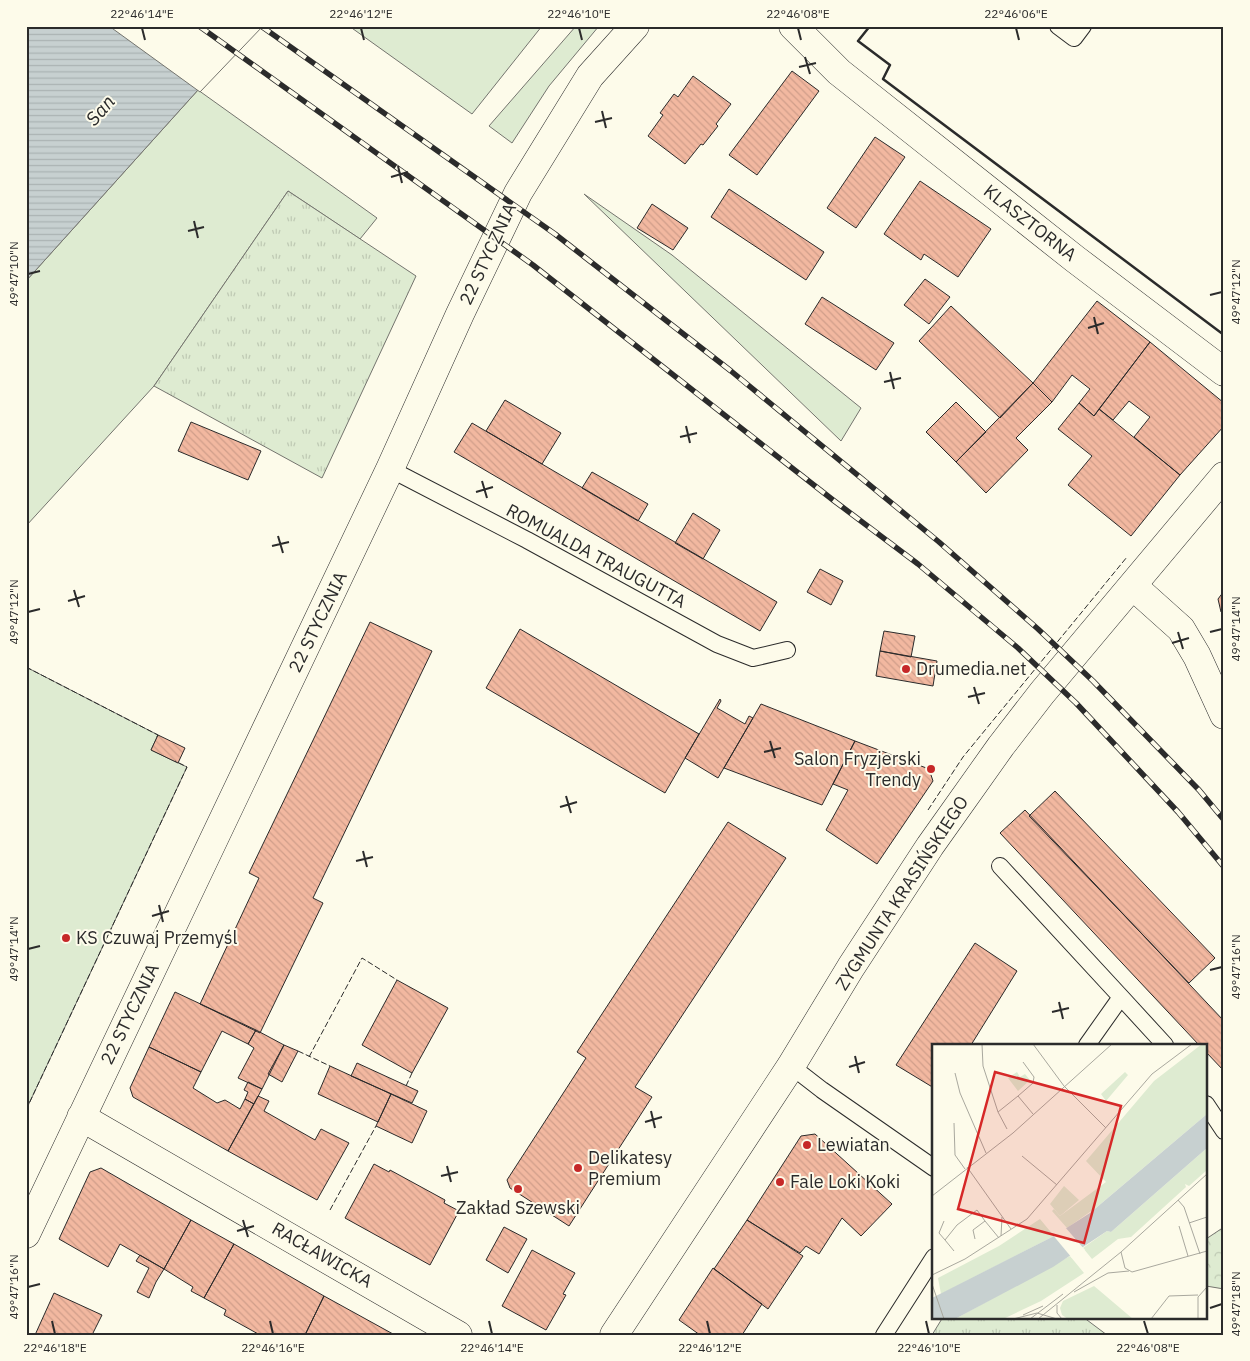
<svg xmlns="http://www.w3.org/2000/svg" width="1250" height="1361" viewBox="0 0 1250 1361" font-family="'IBM Plex Sans',sans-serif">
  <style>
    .green { fill: #deebd1; stroke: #74746e }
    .forest { fill: url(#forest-crowns); stroke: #74746e }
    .park { fill: url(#park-tufts); stroke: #74746e }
    .water { fill: url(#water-rules); stroke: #74746e }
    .pier { fill: #fdfbea; stroke: #74746e }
    .building { fill: url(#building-back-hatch); stroke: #2b2b2b }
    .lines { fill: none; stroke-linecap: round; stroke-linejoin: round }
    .service-casing { stroke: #2b2b2b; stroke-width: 18 }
    .minor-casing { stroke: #2b2b2b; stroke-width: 29 }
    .tertiary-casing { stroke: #2b2b2b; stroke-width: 29 }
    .service { stroke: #fdfbea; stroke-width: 16 }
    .minor { stroke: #fdfbea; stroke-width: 28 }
    .tertiary { stroke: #fdfbea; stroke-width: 28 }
    .rail-casing { stroke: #2b2b2b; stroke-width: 5.5 }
    .rail { stroke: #fdfbea; stroke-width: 4; stroke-dasharray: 11; stroke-linecap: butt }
    .fence { stroke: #2b2b2b; stroke-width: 1; stroke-dasharray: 6 2.5; stroke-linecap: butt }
    .wall { stroke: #2b2b2b; stroke-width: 2.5 }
    .ticks { fill: none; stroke: #2b2b2b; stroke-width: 2 }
    .poi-dot { fill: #c62828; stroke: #fdfbea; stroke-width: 2 }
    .labels { text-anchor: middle; stroke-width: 4; stroke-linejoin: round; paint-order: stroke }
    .street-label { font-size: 18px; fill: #2b2b2b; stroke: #fdfbea }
    .poi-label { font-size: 18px; fill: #2b2b2b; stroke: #fdfbea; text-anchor: start }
    .water-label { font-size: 19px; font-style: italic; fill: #2b2b2b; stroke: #fdfbea }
    .inset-road { fill: none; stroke: #a9a89e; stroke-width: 1 }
    .view { fill: #d62828; fill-opacity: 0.15; stroke: #d62828; stroke-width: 2.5 }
    .inset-edge { fill: none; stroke: #2b2b2b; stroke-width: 2.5 }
    .neatline { fill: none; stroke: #2b2b2b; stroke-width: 2 }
    .ticks-label { font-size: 12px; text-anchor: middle; fill: #2b2b2b }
  </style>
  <defs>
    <pattern id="forest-crowns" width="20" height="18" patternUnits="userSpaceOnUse" patternTransform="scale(1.25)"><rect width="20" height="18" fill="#deebd1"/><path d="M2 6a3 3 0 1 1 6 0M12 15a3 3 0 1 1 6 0" fill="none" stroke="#bfcab4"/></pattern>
    <pattern id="park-tufts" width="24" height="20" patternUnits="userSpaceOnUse" patternTransform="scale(1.25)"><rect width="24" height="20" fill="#deebd1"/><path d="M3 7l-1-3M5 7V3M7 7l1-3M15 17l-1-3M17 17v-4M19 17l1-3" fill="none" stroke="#bfcab4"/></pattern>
    <pattern id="water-rules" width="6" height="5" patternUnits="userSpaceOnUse" patternTransform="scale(1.25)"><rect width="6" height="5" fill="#c7d0d0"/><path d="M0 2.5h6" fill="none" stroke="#abb3b3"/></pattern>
    <pattern id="building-back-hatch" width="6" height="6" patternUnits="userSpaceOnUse" patternTransform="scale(1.25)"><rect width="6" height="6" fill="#f2b8a0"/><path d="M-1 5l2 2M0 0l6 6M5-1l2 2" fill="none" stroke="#d09e8a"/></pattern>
  </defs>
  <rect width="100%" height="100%" fill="#fdfbea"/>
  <path class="green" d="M349,26H542L472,114Z
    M576,26H599L549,86L512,143L489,126Z
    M198,90L377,218L360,239L288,191L154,386L26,526V281Z
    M584,194L672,255L861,408L841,441Z
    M26,667L158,735L151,750L187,767L26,1110Z"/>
  <path class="forest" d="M1224,1227V1289L1206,1286V1239Z"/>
  <path class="park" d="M288,191L416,276L322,478L154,386Z
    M943,1317H1083L1107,1335H932Z"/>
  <path class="water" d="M26,26H261L198,90L26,281Z"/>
  <path class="pier" d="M109,26H263L200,92Z"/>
  <path class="building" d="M792,71L819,91L757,175L729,155Z
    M693,76L731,104L716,124L718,126L703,145L701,144L685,164L648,136L663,115L660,113L674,94L678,97Z
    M875,137L905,157L856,228L827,208Z
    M920,181L991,229L958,277L924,254L921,260L884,234Z
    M729,189L824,252L806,280L711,217Z
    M652,204L688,228L673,250L637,228Z
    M925,279L950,297L929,324L904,305Z
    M822,297L894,343L876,370L805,324Z
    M1097,301L1150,342L1094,416L1079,403L1090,389L1072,375L1052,402L1033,383Z
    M951,306L1033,383L1000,418L919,341Z
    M1150,342L1224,403V426L1180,475L1134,437L1150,417L1129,401L1113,420L1099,409Z
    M1033,383L1052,402L1016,438L1028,450L986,493L956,462Z
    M505,400L561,433L542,464L486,431Z
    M956,402L986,432L956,462L926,432Z
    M1079,403L1094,416L1099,409L1180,475L1131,536L1068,485L1092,456L1058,429Z
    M191,422L261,451L248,480L178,451Z
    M472,423L777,602L760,631L454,452Z
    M592,472L648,504L638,521L582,488Z
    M693,513L720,530L703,559L675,543Z
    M820,569L843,581L831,605L807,592Z
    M1224,591V614L1221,612L1218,599Z
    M370,622L432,651L313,898L323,903L260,1033L200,1004L259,878L249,873Z
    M520,629L699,734L665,793L486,688Z
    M884,631L915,636L911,657L880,651Z
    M880,651L937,661L933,686L876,676Z
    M720,699L721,701L717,708L745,724L749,716L753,718L718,778L685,758Z
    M761,704L855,741L822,805L724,768Z
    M158,735L185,748L178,763L151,750Z
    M855,741L929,769L933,781L877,864L826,830L848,790L833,784Z
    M1055,791L1215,958L1189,983L1029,816Z
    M1025,810L1224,1021V1071L1206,1052V1045H1199L1000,833Z
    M728,822L786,858L635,1087L652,1097L569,1226L510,1188L507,1180L586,1058L577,1052Z
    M975,943L1017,971L971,1045H934V1088L896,1065Z
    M397,980L448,1008L412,1073L362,1045Z
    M175,992L256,1030L248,1044L222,1031L201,1072L149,1047Z
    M256,1030L284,1045L262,1089L238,1078L254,1048L248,1044Z
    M284,1045L298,1051L282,1082L268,1074Z
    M149,1047L201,1072L193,1088L217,1103L225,1100L240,1109L245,1099L254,1104L228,1151L133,1097L130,1088Z
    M357,1063L418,1091L412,1103L351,1076Z
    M330,1066L391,1094L378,1122L318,1094Z
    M248,1082L262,1089L254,1104L245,1099L248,1092L244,1090Z
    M391,1094L427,1111L412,1143L376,1126Z
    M258,1096L269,1101L264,1111L315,1140L321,1129L349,1143L317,1200L228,1151Z
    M815,1134L892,1204L861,1236L842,1218L819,1254L806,1246L800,1253L747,1220L801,1136Z
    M374,1164L389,1172L390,1170L445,1200L444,1203L459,1211L430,1265L345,1218Z
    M101,1168L191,1220L164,1269L120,1244L108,1267L59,1239L90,1172Z
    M191,1220L234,1244L204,1298L191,1291L193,1287L164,1269Z
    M747,1220L803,1256L768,1309L714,1269Z
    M504,1227L527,1239L508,1273L486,1260Z
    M234,1244L324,1296L305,1335H260L224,1315L226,1310L204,1298Z
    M532,1250L575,1273L563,1294L566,1295L546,1330L502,1306Z
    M140,1255L164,1269L156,1282L149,1298L137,1292L149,1268L136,1261Z
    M713,1268L762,1304L742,1335H700L679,1320Z
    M54,1293L102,1315L92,1335H35Z
    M324,1296L393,1334L392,1335H305Z"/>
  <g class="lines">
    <g class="service-casing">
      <path id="service" d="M1058,26L1074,38L1083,26
        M390,469L527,540L717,644L753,658L787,650
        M1000,866L1121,997
        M1087,1045L1121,997L1165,1045
        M791,1066L822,1090L934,1168
        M1206,1104L1224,1131
        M884,1335L934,1257"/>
    </g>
    <g class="minor-casing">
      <path id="minor" d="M793,26L839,72L1075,259L1224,372
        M1133,586L1181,629L1197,656L1224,715
        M81,1117L458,1335
        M26,1234L390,469L460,314L518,193L590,76L635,26"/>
    </g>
    <g class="tertiary-casing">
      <path id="tertiary" d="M614,1335L791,1066L851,967L930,846L1001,746L1042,693L1224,476"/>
    </g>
    <use href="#service" class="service"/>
    <use href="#minor" class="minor"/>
    <use href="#tertiary" class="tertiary"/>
    <g class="rail-casing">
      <path id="rail" d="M199,26L533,265L833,500L918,564L1018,648L1076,703L1178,812L1224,867
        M261,26L555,234L731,371L939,542L1038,629L1093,681L1199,790L1224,820"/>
    </g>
    <use href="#rail" class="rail"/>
    <path class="fence" d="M26,667L158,735L156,738
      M928,810L963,757L1127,557
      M298,1051L330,1066
      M309,1057L362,958L397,980
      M406,1086L412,1073
      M26,1110L187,767L175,761
      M330,1210L376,1126"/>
    <path class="wall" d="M870,26L858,41L890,65L883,79L1224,335"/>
  </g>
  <path class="ticks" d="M142,28L145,40M361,28L364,40M579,28L582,40M798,28L801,40M1016,28L1019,40M805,57L810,74M799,67L816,63M602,111L606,128M595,122L612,118M398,166L402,183M391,177L408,172M194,221L198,238M188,231L204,227M28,274L40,271M1210,295L1222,292M1094,317L1098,334M1088,328L1104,323M890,372L894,389M884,382L901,378M686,426L690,443M680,437L697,433M482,481L487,498M476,492L493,487M278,536L283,553M272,546L289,542M74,590L79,607M68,601L85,596M28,612L40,609M1178,632L1183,649M1210,632L1222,629M1172,643L1189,638M974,687L979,704M968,697L985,693M770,741L775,758M764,752L781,748M566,796L571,813M560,807L577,802M363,851L367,867M356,861L373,857M159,905L163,922M152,916L169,911M28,949L40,946M1210,970L1222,967M1059,1002L1063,1019M1052,1012L1069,1008M855,1056L859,1073M849,1067L865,1062M651,1111L655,1128M645,1122L662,1117M447,1166L451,1182M441,1176L458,1172M243,1220L248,1237M237,1231L254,1226M28,1287L40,1284M1210,1308L1222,1304M52,1321L55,1334M270,1321L273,1334M489,1321L492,1334M707,1321L710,1334M926,1321L929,1334M1144,1321L1148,1334"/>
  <g class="poi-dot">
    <circle cx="906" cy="669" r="5"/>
    <circle cx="931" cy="769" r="5"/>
    <circle cx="66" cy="938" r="5"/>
    <circle cx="807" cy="1145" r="5"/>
    <circle cx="578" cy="1168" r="5"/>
    <circle cx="780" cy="1182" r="5"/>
    <circle cx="518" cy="1189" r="5"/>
  </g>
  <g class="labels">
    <g class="street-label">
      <text transform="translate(1030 223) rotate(38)" y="6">KLASZTORNA</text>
      <text transform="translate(488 254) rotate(-65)" y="6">22 STYCZNIA</text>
      <text transform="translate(596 556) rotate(28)" y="6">ROMUALDA TRAUGUTTA</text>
      <text transform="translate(318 622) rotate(-64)" y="6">22 STYCZNIA</text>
      <text transform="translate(902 893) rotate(-57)" y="6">ZYGMUNTA KRASIŃSKIEGO</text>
      <text transform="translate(130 1014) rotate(-64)" y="6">22 STYCZNIA</text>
      <text transform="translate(322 1255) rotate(30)" y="6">RACŁAWICKA</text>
    </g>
    <g class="poi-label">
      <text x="916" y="675">Drumedia.net</text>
      <text x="921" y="765" text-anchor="end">Salon Fryzjerski<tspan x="921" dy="21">Trendy</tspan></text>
      <text x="76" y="944">KS Czuwaj Przemyśl</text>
      <text x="817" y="1151">Lewiatan</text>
      <text x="588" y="1164">Delikatesy<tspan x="588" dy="21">Premium</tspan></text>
      <text x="790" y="1188">Fale Loki Koki</text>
      <text x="518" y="1214" text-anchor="middle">Zakład Szewski</text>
    </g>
    <g class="water-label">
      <text transform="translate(100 110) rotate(-49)" y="7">San</text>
    </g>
  </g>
  <g transform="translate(932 1044)">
    <rect width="275" height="275" fill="#fdfbea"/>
    <path d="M270,0H275V70L165,163L135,184L120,167L122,165L128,172L174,138L154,117L222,37ZM275,104V126L257,142L253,140L254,143L199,193L186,195L160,215L151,204L175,187L179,188ZM108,175L122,192L9,250L6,234L67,202ZM138,212L152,229L109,257L71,275H23Z" fill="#deebd1"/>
    <path d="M85,28L88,33L93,30L98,36L86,47L76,34ZM193,28L196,31L174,57L169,50ZM132,142L147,156L128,172L118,160ZM162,242L168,247L201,275H136L130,271L128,264L131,257Z" fill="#deebd1"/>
    <path d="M275,70V104L179,188L175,187L121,223L23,275H0V254L122,192L158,169Z" fill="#c7d0d0"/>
    <path d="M133,183L153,206L140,214L120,190Z" fill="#fdfbea"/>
    <path class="inset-road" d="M50,0L51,22L66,68L86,52L101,70M101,0L132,42L174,84M23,29L28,49L54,109M86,52L101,39L102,33L91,18M66,68L75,85M22,79L23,111L33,125M90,112L125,141M35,123L79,185M0,152L81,89L180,0M246,156L252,163L268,210M12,177L7,189L13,196M257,179L275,173M247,182L256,212M69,192L70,173M43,195L41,186L53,177L67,194M22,207L13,196L25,181L45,166L53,177M189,208L193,224L200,228L275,207M0,231L33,215L95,175L220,30L260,0M0,240L12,275M142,248L176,229L197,227M125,261V269L130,275M91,271L111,262M81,275L105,269L125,275M98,275L131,250M106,275L189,208L275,130M219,275L237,252L266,251M266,275V253L275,243"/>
    <path class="view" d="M63,28L189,62L152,199L26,165Z"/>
    <rect width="275" height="275" class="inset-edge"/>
  </g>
  <rect width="1250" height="1361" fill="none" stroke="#fdfbea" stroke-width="55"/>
  <rect x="28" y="28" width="1194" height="1306" class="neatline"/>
  <g class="ticks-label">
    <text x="142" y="18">22°46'14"E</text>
    <text x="361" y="18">22°46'12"E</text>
    <text x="579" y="18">22°46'10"E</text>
    <text x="798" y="18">22°46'08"E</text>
    <text x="1016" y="18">22°46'06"E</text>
    <text transform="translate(14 274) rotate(-90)" y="4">49°47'10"N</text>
    <text transform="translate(1236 292) rotate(-90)" y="4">49°47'12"N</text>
    <text transform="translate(14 612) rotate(-90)" y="4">49°47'12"N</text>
    <text transform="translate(1236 629) rotate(-90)" y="4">49°47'14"N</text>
    <text transform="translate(14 949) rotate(-90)" y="4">49°47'14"N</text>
    <text transform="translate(1236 967) rotate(-90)" y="4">49°47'16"N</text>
    <text transform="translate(14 1287) rotate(-90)" y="4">49°47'16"N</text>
    <text transform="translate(1236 1304) rotate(-90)" y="4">49°47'18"N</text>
    <text x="55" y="1352">22°46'18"E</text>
    <text x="273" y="1352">22°46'16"E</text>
    <text x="492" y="1352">22°46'14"E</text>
    <text x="710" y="1352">22°46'12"E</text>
    <text x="929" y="1352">22°46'10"E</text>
    <text x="1148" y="1352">22°46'08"E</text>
  </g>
</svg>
